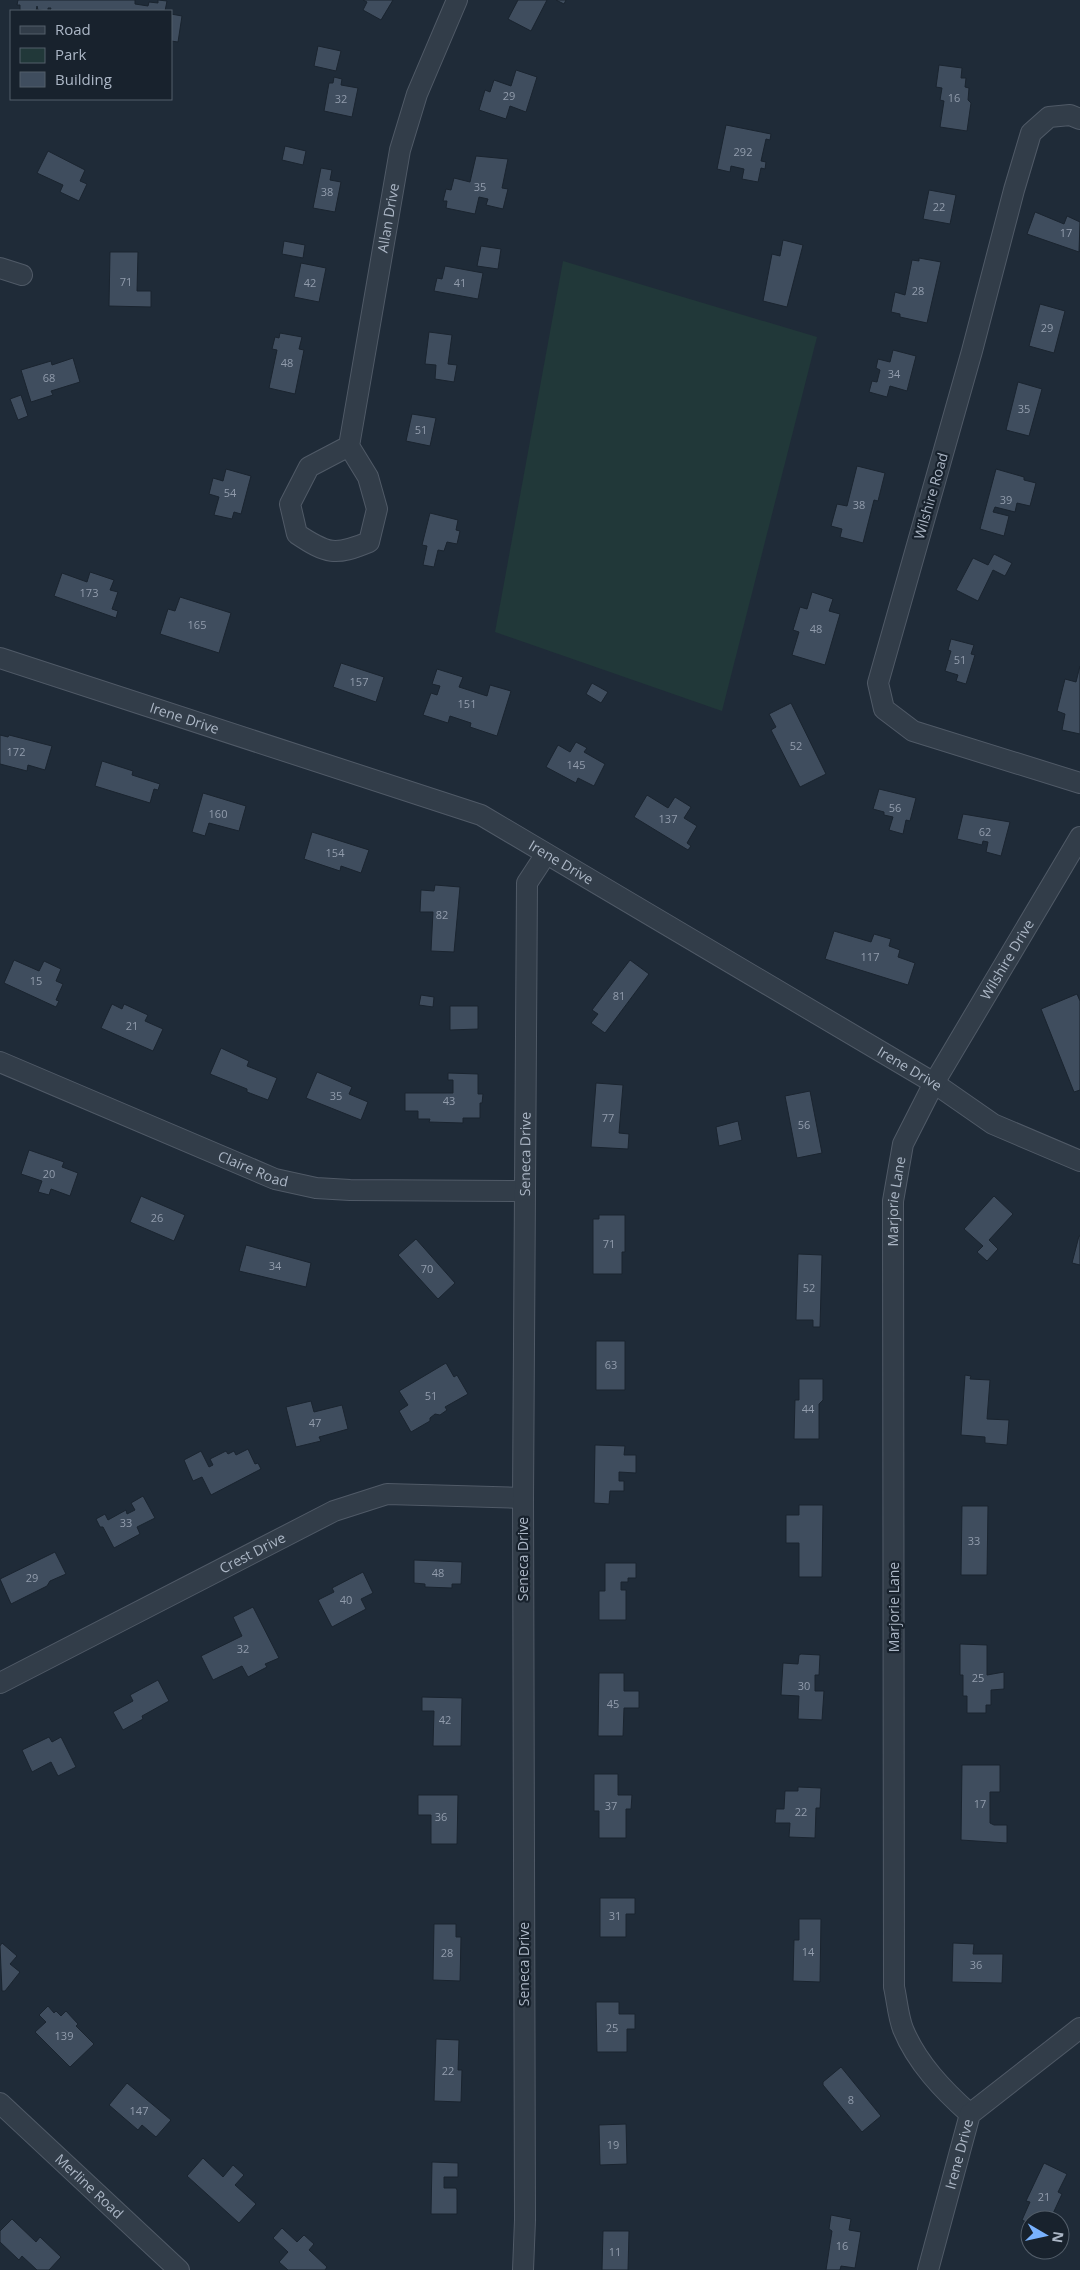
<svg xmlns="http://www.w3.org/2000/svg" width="1080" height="2270" viewBox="0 0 1080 2270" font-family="'Open Sans',sans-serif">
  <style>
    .green { fill: #213839 }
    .building { fill: #3f4d5e; stroke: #1a242f }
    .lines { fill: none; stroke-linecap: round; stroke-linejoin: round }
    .street-casing { stroke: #505a67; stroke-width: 22 }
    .street { stroke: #323d49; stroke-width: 20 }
    .labels { text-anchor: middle; stroke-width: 4.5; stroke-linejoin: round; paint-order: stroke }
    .number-label { font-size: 11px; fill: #919cac }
    .street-label { font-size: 14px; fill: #acb7c6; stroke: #18222d }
  </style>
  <rect width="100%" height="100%" fill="#1f2b38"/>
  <path class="green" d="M563,261L817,337L722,711L495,632Z"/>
  <path class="building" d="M18,0H135V4L148,6L149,2L158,3V0L167,1L165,11H50L51,8H48V11L38,10L37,6L36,11H24L20,10V5H17Z
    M363,0H393L381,20L363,10L367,2Z
    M518,0H547L531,31L508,19Z
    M556,0H566L564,4Z
    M171,14L182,16L178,42L171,41Z
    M318,46L341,51L336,71L314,66Z
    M939,65L962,68L961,78H966L965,87L969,88L968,100L971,103L967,131L940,127L944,101L940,100L942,88L936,87Z
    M516,70L537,77L526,112L510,106L506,119L479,110L485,90L490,92L494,80L511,86Z
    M334,77L342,79L341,85L358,88L352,117L324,111L329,83H333Z
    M726,125L771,134L770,140L766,139L761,161L766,162L765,169L761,168L758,182L742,179L744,169L731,166L730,172L717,169Z
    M285,146L306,151L303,165L282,160Z
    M48,151L85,170L80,181L87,184L79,201L60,192L63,185L37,173Z
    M476,156L508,159L502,188L508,189L503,209L486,205L488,199L479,197L475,214L446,208L447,201H443L446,189L451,190L454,178L470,182Z
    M321,168L332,170L330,180L341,182L335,212L313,208Z
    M929,190L956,195L950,224L923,219Z
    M1035,212L1064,224L1067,216L1080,222L1079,252L1027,234Z
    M783,240L803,245L787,307L763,301L772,254L780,256Z
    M284,241L305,245L303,258L282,254Z
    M481,246L501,249L498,269L477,266Z
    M110,252H138L137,291H151V307L109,306Z
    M919,258L941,262L927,323L900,317V314L891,312L895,292L905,295L912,260L919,261Z
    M301,263L326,268L319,302L294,297Z
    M445,266L483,273L478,299L434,291L437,278L442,279Z
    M1040,304L1065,311L1054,353L1029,346Z
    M429,332L452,335L448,364L457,365L454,382L435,379L436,365L425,364Z
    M280,333L302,337L299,349L304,350L295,394L269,388L277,350L272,349L275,337L279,338Z
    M893,350L916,356L907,391L890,386L887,397L869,392L872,381L877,382L880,370L876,368L878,359L890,362Z
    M73,358L80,382L51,391L53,395L31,402L21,370L51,361L52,365Z
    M1018,382L1042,389L1029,436L1006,430Z
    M21,395L28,416L18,420L10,399Z
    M412,414L436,418L430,446L406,441Z
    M857,466L885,473L878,501L874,500L863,543L840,537L842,529L831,526L837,504L847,506Z
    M226,469L251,476L241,514L234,512L232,519L214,515L219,497L209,494L213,478L223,481Z
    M996,469L1024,477V480L1036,483L1030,506L1017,503L1015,512L995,507L993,512L1009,516L1004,536L980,529Z
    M430,513L458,520L456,530L460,531L457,544L447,542L444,551L438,550L434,567L423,565L427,546L422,545Z
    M994,554L1012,563L1005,576L993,570L978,601L956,590L973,558L988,565Z
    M90,572L114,580L110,590L118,592L112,609L118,611L116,618L54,596L62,573L87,582Z
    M812,592L833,599L829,611L840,614L825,665L792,655L799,632L793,630L800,607L807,609Z
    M180,597L231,613L219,653L160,634L168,609L175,611Z
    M951,639L974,645L971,654L975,655L966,684L956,681L958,675L945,671L951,651L948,650Z
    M341,663L384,677L376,702L333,687Z
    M1080,666V734L1062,730L1065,714L1057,711L1065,679L1076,682Z
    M437,669L463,677L459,687L487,696L490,685L511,691L497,736L470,727L471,723L450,716L448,723L423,715L431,693L437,695L440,686L432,684Z
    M592,683L608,692L601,703L586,694Z
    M791,703L826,774L800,787L771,730L776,727L769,714Z
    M0,735L8,737L9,735L52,746L45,770L28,765L27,771L0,764Z
    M576,742L587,748L584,752L605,764L594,786L578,778L576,783L546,767L558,745L570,752Z
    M102,761L133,771L132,775L160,784L158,790L154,789L150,803L95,786Z
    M879,789L916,798L910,821L906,820L903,834L889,830L893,817L884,815V812L873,809Z
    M203,793L246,806L239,831L209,823L205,836L192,832Z
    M647,795L668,808L675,797L691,807L684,818L697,826L687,843L691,846L688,850L634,817Z
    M963,814L1010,822L1001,856L986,852L988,842L983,841L982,845L957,839Z
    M312,832L369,850L361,873L341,866L340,871L304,859Z
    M435,885L460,887L454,952L431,951L433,912H420L421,890L434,891Z
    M834,931L871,942L874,934L891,939L889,946L900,950L898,957L915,963L908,985L825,959Z
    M14,960L39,971L44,961L61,969L56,981L63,984L56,1000L59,1001L56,1007L4,983Z
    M630,960L649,974L605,1033L591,1023L598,1014L592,1010Z
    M1077,994L1080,1001V1090L1074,1092L1041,1009Z
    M421,995L434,997L433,1007L419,1005Z
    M112,1004L122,1009L124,1004L148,1015L145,1021L163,1029L153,1051L101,1028Z
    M450,1006H478V1029L450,1030Z
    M221,1048L249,1061L247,1066L277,1078L268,1100L247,1092V1089L210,1074Z
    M317,1072L352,1087L349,1094L368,1102L361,1120L306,1098Z
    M448,1073L478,1074V1094H483L482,1103H480V1118H463V1123L429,1122L430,1119H418V1111H405V1093H453V1080H448Z
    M596,1083L623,1085L619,1133L629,1134L628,1149L591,1147Z
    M810,1091L822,1153L797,1158L785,1096Z
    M738,1121L742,1140L719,1146L716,1127Z
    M29,1150L64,1162L62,1167L78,1173L70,1196L51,1189L49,1195L38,1192L42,1181L21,1174Z
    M141,1196L185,1215L174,1241L130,1222Z
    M994,1196L1013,1214L989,1240L998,1249L987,1261L977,1252L983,1246L964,1229Z
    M599,1215H625V1252H622V1274H593V1219H599Z
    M1079,1236H1080V1265L1072,1263Z
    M416,1239L455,1283L438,1299L398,1255Z
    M246,1245L311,1263L306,1287L239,1271Z
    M798,1254L822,1255L820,1327H813V1320H796Z
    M596,1341H625V1390H596Z
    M446,1363L454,1377L457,1375L468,1394L445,1407L447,1410L440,1415L435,1414L430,1418V1421L411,1432L399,1411L408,1405L399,1391Z
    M965,1375L971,1376L970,1379L990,1380L987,1419L1009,1420L1007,1445L985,1443V1437L961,1435Z
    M799,1379H823V1400L819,1404V1439H794L795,1400H799Z
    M311,1401L314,1412L342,1405L348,1429L319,1437L321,1441L296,1447L286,1407Z
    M595,1445L625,1446L624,1455H636V1473L619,1472V1481H624V1491H610L609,1504L594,1503Z
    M248,1449L255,1464L258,1463L261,1469L211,1495L202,1477L193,1481L184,1460L201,1451L209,1467L213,1465L210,1459L226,1451L228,1454L234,1451L236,1455Z
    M143,1496L155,1518L137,1527L140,1534L114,1548L103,1527H100L96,1519L105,1514L108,1520L126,1510L127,1514L135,1510L131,1503Z
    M799,1505H823L822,1577H799V1543H786V1515H799Z
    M962,1506H988L987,1575H961Z
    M55,1552L66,1574L50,1581L47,1586L11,1604L0,1579Z
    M414,1560L462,1562L461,1584H452V1588L425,1587V1584L414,1583Z
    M605,1563H636V1578H628V1582H621V1590H626V1620H599V1591H605Z
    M363,1572L373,1593L361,1599L366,1609L332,1627L318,1600L334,1592L332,1588Z
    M253,1607L279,1658L265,1664L267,1667L248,1677L242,1666L213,1680L201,1656L242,1636L233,1617Z
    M960,1644L987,1645V1675L1004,1672V1689L991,1690V1705H986V1713H967V1696H963V1675H960Z
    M801,1654L820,1655L819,1675H815V1691H824L822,1720L798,1719L799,1696L781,1695L783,1663L798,1664L799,1655Z
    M599,1673H624V1691H639V1708H624L623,1736H598Z
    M158,1680L169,1701L142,1716L143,1719L123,1730L113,1712L133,1701L130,1695Z
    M422,1697L462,1698L461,1746H433L434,1711H422Z
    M49,1737L52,1742L61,1737L76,1767L58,1776L51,1762L32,1772L22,1750Z
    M962,1765H1000V1792H990V1823L994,1825H1007V1843L961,1840Z
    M594,1774H618V1795H632L631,1809H626V1838H599V1811H594Z
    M798,1787L821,1788L820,1808H816L815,1838L789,1837L790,1823H775L776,1809H784L785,1791H798Z
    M418,1795H458L457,1844H431V1815H418Z
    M600,1898H635V1914H626V1937H600Z
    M799,1919H821L820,1982L793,1981L794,1940H799Z
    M434,1924H456V1937H461L460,1981L433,1980Z
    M2,1943L17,1956L10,1964L20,1972L5,1991H2L0,1946Z
    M953,1943L974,1944L973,1954H1003L1002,1983L952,1982Z
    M596,2002H619V2014H635V2029H627V2052H597Z
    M48,2006L54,2013L56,2011L61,2016L66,2011L78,2024L76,2026L94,2044L70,2067L35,2032L46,2022L39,2015Z
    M436,2039L459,2040L458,2070H462L461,2102L434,2101Z
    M841,2067L881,2116L862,2132L823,2085V2082Z
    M127,2083L171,2120L156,2137L142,2125L138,2130L109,2105Z
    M626,2124L627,2164L600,2165L599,2125Z
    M203,2158L223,2177L233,2165L244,2175L235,2185L256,2204L239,2223L187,2176Z
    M432,2162L458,2163V2177H444V2188H456L457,2190V2214H431Z
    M1044,2163L1067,2174L1058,2192L1062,2194L1050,2220H1030V2224L1022,2220L1030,2202L1026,2201Z
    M831,2215L851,2219L849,2230L861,2232L855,2268L841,2266L840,2270H826L832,2231L829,2229Z
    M12,2219L36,2242L40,2237L61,2257L49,2270H37L22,2256L19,2260L0,2242V2231Z
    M282,2228L297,2242L304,2235L314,2244L309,2250L327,2267L325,2270H288L279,2262L288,2252L273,2238Z
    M603,2231H629L628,2270H602Z"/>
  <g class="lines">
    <g class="street-casing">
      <g id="street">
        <path d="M1080,119L1070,115L1049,117L1031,133L1014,190L972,351L878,683L884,709L913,731L1080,783"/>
        <path d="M0,268L22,275"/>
        <path id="s1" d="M349,446L309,467L290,504L297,534C327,554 335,556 369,542L377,509L368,477L349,446L400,150L417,94L457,0"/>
        <path id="s2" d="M0,658L481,815L934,1083L993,1124L1080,1161"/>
        <path id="s3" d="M0,1062L275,1179L316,1188L350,1190L524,1191"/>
        <path id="s4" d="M0,1683L334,1511L387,1494L523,1498"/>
        <path id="s5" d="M0,2103L179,2270"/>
        <path id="s6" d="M970,2114C943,2090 917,2063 903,2029C898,2016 897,2000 894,1987L893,1201L903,1144L934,1083L1080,837"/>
        <path id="s7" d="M523,2270L525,2220L523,1498L527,883L546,854"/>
        <path id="s8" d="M928,2270L970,2114L1080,2028"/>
      </g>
    </g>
    <use href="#street" class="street"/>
  </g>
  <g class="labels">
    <g class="number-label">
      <text x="509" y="100">29</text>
      <text x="954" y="102">16</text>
      <text x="341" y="103">32</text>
      <text x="743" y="156">292</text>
      <text x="480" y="191">35</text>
      <text x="327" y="196">38</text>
      <text x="939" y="211">22</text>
      <text x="1066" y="237">17</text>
      <text x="126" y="286">71</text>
      <text x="310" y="287">42</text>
      <text x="460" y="287">41</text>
      <text x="918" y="295">28</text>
      <text x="1047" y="332">29</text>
      <text x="287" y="367">48</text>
      <text x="894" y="378">34</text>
      <text x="49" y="382">68</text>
      <text x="1024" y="413">35</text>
      <text x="421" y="434">51</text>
      <text x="230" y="497">54</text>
      <text x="1006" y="504">39</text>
      <text x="859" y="509">38</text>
      <text x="89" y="597">173</text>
      <text x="197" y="629">165</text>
      <text x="816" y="633">48</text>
      <text x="960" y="664">51</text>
      <text x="359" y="686">157</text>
      <text x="467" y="708">151</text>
      <text x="796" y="750">52</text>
      <text x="16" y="756">172</text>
      <text x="576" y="769">145</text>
      <text x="895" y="812">56</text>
      <text x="218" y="818">160</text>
      <text x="668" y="823">137</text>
      <text x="985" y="836">62</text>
      <text x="335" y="857">154</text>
      <text x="442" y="919">82</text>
      <text x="870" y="961">117</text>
      <text x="36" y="985">15</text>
      <text x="619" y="1000">81</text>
      <text x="132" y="1030">21</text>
      <text x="336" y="1100">35</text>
      <text x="449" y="1105">43</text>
      <text x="608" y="1122">77</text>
      <text x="804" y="1129">56</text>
      <text x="49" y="1178">20</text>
      <text x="157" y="1222">26</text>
      <text x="609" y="1248">71</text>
      <text x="275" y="1270">34</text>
      <text x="427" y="1273">70</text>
      <text x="809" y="1292">52</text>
      <text x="611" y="1369">63</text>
      <text x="431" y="1400">51</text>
      <text x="808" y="1413">44</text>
      <text x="315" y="1427">47</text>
      <text x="126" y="1527">33</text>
      <text x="974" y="1545">33</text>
      <text x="438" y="1577">48</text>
      <text x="32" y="1582">29</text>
      <text x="346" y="1604">40</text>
      <text x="243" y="1653">32</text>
      <text x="978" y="1682">25</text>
      <text x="804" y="1690">30</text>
      <text x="613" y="1708">45</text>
      <text x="445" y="1724">42</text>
      <text x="980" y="1808">17</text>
      <text x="611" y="1810">37</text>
      <text x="801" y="1816">22</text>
      <text x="441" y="1821">36</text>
      <text x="615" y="1920">31</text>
      <text x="808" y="1956">14</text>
      <text x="447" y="1957">28</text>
      <text x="976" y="1969">36</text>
      <text x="612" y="2032">25</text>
      <text x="64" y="2040">139</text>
      <text x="448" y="2075">22</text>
      <text x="851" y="2104">8</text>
      <text x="139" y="2115">147</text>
      <text x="613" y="2149">19</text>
      <text x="1044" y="2201">21</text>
      <text x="842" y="2250">16</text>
      <text x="615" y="2256">11</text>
    </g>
    <g class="street-label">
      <text dy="5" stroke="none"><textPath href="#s1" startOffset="530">Allan Drive</textPath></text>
      <text transform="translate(931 496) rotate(-74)" y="5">Wilshire Road</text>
      <text dy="5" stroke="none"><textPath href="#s2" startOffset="194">Irene Drive</textPath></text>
      <text dy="5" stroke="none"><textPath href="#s2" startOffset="599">Irene Drive</textPath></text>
      <text dy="5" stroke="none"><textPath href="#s6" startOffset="1208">Wilshire Drive</textPath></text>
      <text dy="5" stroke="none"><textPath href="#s2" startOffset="1004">Irene Drive</textPath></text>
      <text dy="5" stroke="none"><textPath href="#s7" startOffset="1116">Seneca Drive</textPath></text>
      <text dy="5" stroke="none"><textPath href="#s3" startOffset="275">Claire Road</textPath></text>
      <text dy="5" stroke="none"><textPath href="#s6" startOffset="938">Marjorie Lane</textPath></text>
      <text dy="5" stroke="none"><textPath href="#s4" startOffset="284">Crest Drive</textPath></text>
      <text transform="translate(523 1559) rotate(-90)" y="5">Seneca Drive</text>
      <text transform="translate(894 1607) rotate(-90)" y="5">Marjorie Lane</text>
      <text transform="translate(524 1964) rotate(-90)" y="5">Seneca Drive</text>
      <text dy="5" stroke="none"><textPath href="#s8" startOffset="120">Irene Drive</textPath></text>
      <text dy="5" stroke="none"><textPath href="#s5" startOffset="122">Merline Road</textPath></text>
    </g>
  </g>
  <rect x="10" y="10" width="162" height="90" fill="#18222d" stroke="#535e6a"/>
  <rect x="20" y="26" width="25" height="8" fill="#323d49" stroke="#535e6a"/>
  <text x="55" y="35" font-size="15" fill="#acb7c6">Road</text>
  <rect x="20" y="48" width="25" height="15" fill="#213839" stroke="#535e6a"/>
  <text x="55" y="60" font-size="15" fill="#acb7c6">Park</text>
  <rect x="20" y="72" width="25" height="15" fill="#3f4d5e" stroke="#535e6a"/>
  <text x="55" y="85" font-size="15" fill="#acb7c6">Building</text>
  <g transform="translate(1045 2235) rotate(99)"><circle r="24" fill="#18222d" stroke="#535e6a"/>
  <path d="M0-4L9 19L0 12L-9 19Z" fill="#79b2fe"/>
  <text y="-8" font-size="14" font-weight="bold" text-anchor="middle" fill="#acb7c6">N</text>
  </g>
</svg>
